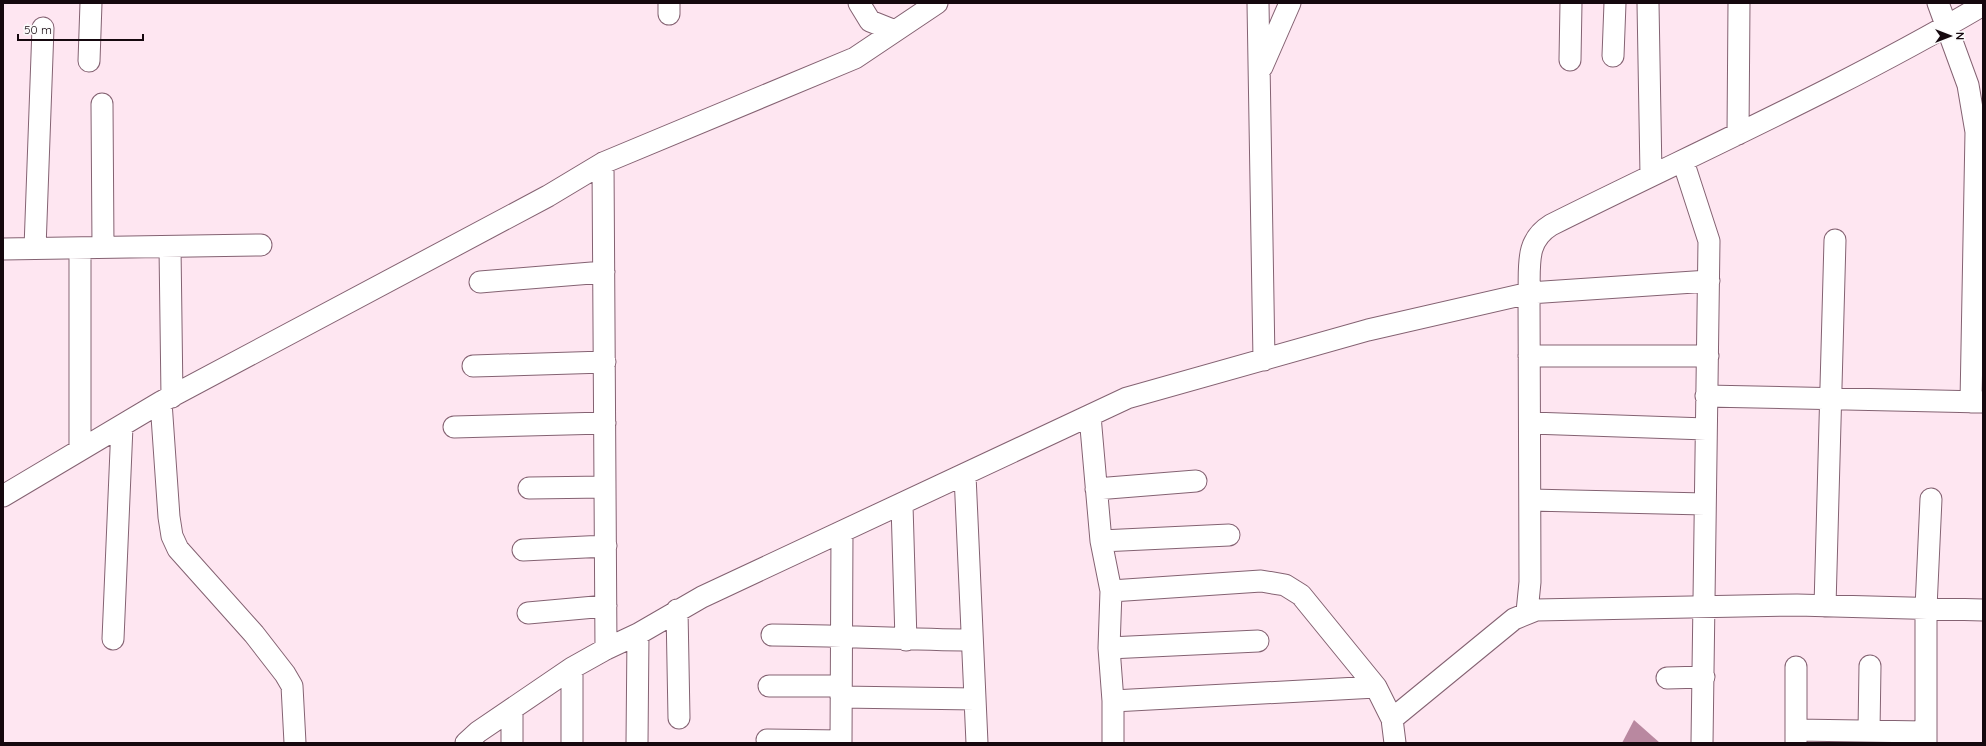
<svg xmlns="http://www.w3.org/2000/svg" width="1986" height="746" viewBox="0 0 1986 746" font-family="Quicksand,sans-serif">
  <style>
    .water { fill: #b988a0 }
    .lines { fill: none; stroke-linecap: round; stroke-linejoin: round }
    .minor-casing { stroke: #846272; stroke-width: 23 }
    .minor { stroke: #fff; stroke-width: 21 }
  </style>
  <rect width="100%" height="100%" fill="#fee6f1"/>
  <path class="water" d="M1634,720L1660,743H1622Z"/>
  <g class="lines">
    <g class="minor-casing">
      <path id="minor" d="M859,3L870,21L895,31
        M1258,3L1264,360
        M1648,3L1651,175
        M1938,3L1968,85L1976,132L1971,402
        M669,14V3
        M1613,56L1615,3
        M1570,60L1571,3
        M89,61L91,3
        M1262,67L1290,3
        M102,104L103,247
        M1738,134L1739,3
        M1683,161L1709,241L1702,743
        M603,163L606,649
        M170,247L172,397
        M35,248L43,28
        M3,249L261,245
        M480,282L604,272
        M1529,356H1708
        M473,366L605,362
        M1706,396L1983,402
        M161,402L169,517L172,536L178,549L254,634L285,674L292,686L295,743
        M1090,416L1101,541L1111,591L1109,648L1113,701V743
        M1531,423L1706,429
        M454,427L605,423
        M80,450V248
        M965,475L977,743
        M529,488L605,487
        M1096,489L1196,481
        M3,496L161,402L548,196L603,163L855,58L937,3
        M1530,500L1705,504
        M902,505L906,640
        M1101,541L1229,535
        M523,550L606,546
        M1111,591L1261,581L1285,585L1301,595L1376,687L1392,719L1395,743
        M1825,606L1835,240
        M677,610L679,718
        M1527,612L1530,582L1529,293C1530,265 1525,241 1551,225C1695,153 1844,87 1983,5
        M528,613L606,606
        M772,635C839,635 906,640 972,640
        M113,639L122,426
        M1109,648L1258,641
        M1667,678L1704,677
        M769,686H841
        M841,697L975,699
        M1113,701L1376,687
        M512,711V743
        M1392,719L1514,619L1536,610L1797,605L1983,610
        M1796,730L1926,732
        M1869,731L1870,666
        M767,740L841,741
        M1796,742V667
        M466,743L478,732L572,668L606,649L638,634L702,597L1127,398L1368,330L1529,293L1709,281
        M572,743V668
        M637,743L638,634
        M841,743L842,532
        M1926,743V608L1931,499"/>
    </g>
    <use href="#minor" class="minor"/>
  </g>
  <rect width="1986" height="746" fill="none" stroke="#15080e" stroke-width="8"/>
  <g transform="translate(1950 36) rotate(90)" stroke="#fbfbfb" stroke-width="3" paint-order="stroke">
  <path d="M0-3L7 15L0 10L-7 15Z" fill="#15080e"/>
  <text y="-6" font-size="11" font-weight="bold" text-anchor="middle" fill="#15080e">N</text>
  </g>
  <path d="M18 34v6h125v-6" fill="none" stroke="#15080e" stroke-width="2"/>
  <text x="24" y="34" font-size="12" fill="#15080e" stroke="#fbfbfb" stroke-width="3" paint-order="stroke">50 m</text>
</svg>
